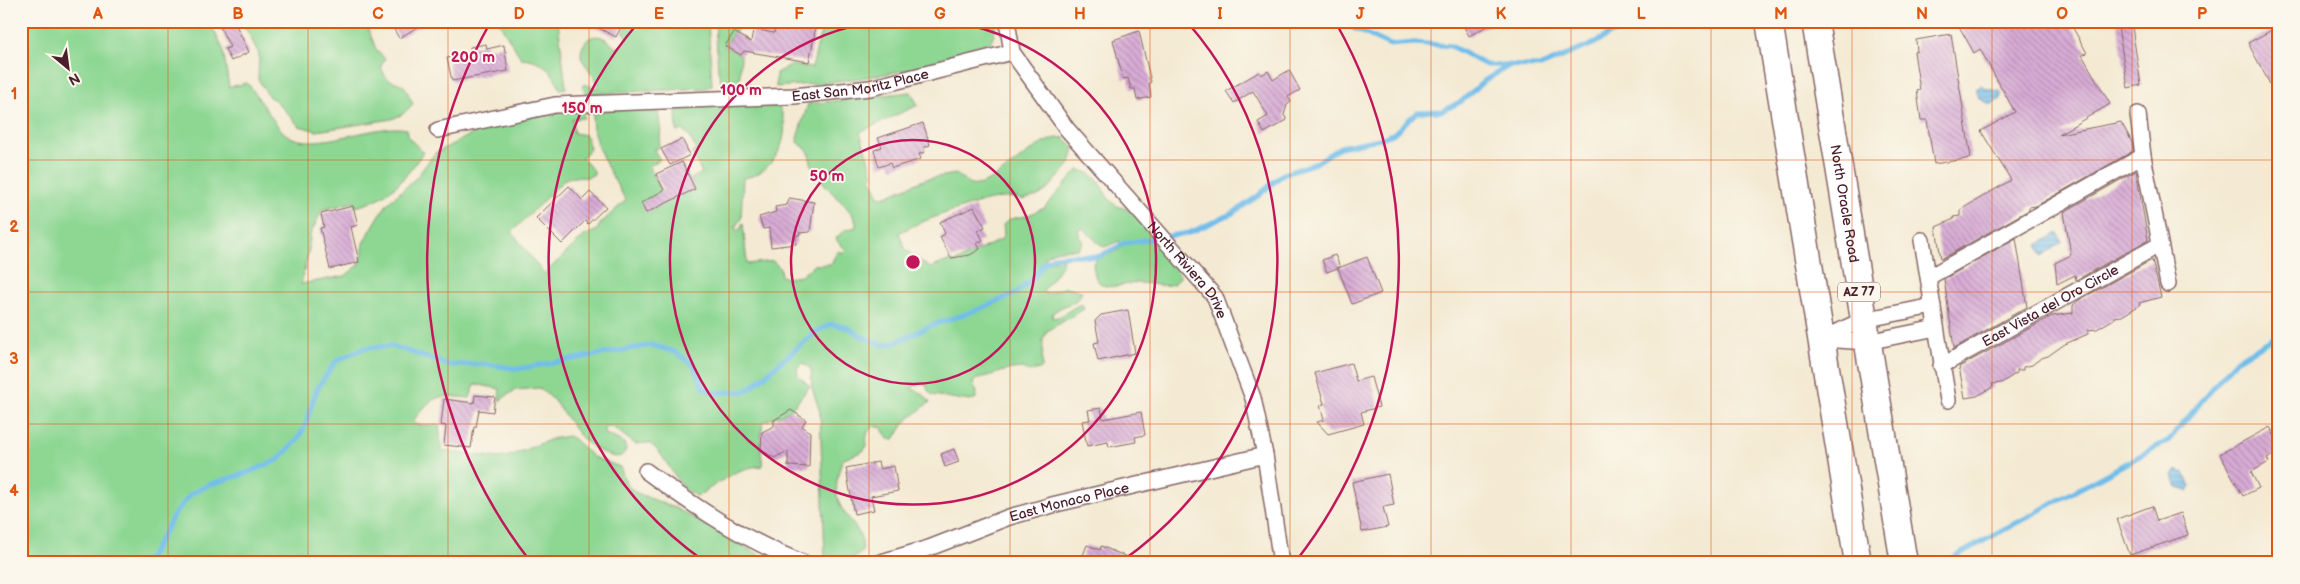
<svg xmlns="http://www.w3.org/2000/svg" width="2300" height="584" viewBox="0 0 2300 584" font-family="'Balsamiq Sans',sans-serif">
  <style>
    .green { fill: #8dd793; stroke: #6c7b5f }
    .water { fill: url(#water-rules); stroke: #5e6e8a }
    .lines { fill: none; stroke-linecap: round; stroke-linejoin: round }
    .stream { stroke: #71bdea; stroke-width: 5 }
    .building { fill: url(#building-back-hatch) }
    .street-casing { stroke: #866666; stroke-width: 18 }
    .highway-casing { stroke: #866666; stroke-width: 29 }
    .street { stroke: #fff; stroke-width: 15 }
    .highway { stroke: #fff; stroke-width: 26 }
    .grid { fill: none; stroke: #e0560e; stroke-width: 1; stroke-opacity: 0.55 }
    .ring { fill: none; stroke: #c2185b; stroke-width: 2.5 }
    .labels { text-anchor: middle; stroke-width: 4; stroke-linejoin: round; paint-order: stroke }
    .shield { fill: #fbf7ec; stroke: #7f6065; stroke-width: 1 }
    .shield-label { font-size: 12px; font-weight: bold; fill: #4a1f2b }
    .street-label { font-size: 14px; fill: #4a1f2b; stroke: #fbf7ec }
    .centre { fill: #c2185b; stroke: #fbf7ec; stroke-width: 2.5 }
    .ring-label { font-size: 15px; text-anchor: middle; font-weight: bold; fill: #c2185b; stroke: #fbf7ec; stroke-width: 4; stroke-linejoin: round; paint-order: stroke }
    .neatline { fill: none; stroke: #e0560e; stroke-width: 2 }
    .grid-label { font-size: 16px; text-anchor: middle; font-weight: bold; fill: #e0560e }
  </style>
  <defs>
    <pattern id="water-rules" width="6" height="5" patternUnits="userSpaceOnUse" patternTransform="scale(1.25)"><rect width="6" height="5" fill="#71bdea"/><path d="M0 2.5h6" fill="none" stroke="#5f99be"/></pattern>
    <pattern id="building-back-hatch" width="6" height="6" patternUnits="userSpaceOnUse" patternTransform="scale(1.25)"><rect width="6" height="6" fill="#d8acd6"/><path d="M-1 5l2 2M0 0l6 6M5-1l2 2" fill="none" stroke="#b18bae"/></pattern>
  </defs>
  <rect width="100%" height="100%" fill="#fbf7ec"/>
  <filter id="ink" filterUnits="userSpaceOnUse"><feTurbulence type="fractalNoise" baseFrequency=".02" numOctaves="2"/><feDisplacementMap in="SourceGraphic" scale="10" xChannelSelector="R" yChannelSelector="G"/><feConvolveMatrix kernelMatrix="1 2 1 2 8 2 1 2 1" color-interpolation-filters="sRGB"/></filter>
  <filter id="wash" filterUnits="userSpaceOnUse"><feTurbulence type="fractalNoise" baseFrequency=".0096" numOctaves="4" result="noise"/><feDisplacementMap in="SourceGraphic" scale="20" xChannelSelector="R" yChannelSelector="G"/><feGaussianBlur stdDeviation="1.12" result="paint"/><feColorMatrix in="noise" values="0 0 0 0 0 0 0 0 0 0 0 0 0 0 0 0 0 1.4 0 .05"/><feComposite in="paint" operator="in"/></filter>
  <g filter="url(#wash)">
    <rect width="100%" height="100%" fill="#f4ead3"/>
    <path class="green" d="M21,21H209L223,49L229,87L247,83C259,96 275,127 287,135C314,154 375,122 407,129L409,138L423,152C406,178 388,200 355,207L354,202L322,210L310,235L309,249L301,284L345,276L359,265L363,254V243L381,213L388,203L416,178L435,153L480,130L547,113L577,111L583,112L584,118L572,119L574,133L586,135L590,149L582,158L594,171V174C585,181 576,174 565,179L512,232L544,274L584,236L597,230L600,224L626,200C617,186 581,125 596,111L657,107L661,129L659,147L654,150L660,160L649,166L667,202L694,189L691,179L702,173L692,153L696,149L689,136L683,130L677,132L676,110L679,107L764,103L779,107C795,134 774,175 743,178L741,219L735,227L738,232L743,223L747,264L773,261L780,268L781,276L787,278L801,276L814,265L831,264L837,252H844L846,250L838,242L836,238L845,230L856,227C859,208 810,184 809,152L798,142L797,138L808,104L911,92L918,105L860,132L873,175L870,178L879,196L884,197L926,179L956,174L970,185C996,190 1036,133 1065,138L1074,148L1070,164L1047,190L1038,196L1021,200C1008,188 916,222 899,233L906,250L930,268L951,260L953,263L1002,239L1004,234L1003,225L1010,219L1026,216L1044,208L1078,170C1102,174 1098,188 1113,203C1118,208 1125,207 1130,211C1147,224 1170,257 1180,276C1178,281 1175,284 1169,285C1162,287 1146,282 1135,283C1124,284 1109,290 1101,284C1094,279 1094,270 1093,263C1100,255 1112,255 1122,247L1119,241L1105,247L1097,242L1083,228L1078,231L1083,243L1078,249C1067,250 1053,248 1045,257L1048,263L1060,257L1063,259L1061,266L1043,291L1045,294L1066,287L1082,291C1078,306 1062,303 1052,314L1053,318C1064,317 1071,307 1082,304L1084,309L1047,331L1043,339L1042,368L1028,372L1023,368L1011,369L977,379L973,383L977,392L976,398L970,401L933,395L929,392L925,383L914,386L912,389L923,394L930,402L906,421L894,439H888L881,427L875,426C866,430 866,437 867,446L863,451L842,460C839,472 834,486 838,499C843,519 866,529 862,552L854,558L825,559L820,412L812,388L811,369L803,363L797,368L798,376L810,386L790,411L763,422L760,445L763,466C734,467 721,483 697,496C675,489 669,456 649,443L635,444L614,428L608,426L604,429V433L624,443L626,449C624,456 619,458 611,456C579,445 574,425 554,401C550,396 544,392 539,388L515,390L499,401L500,389L475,384L470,398C452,397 435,392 423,409C419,414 416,416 413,422L417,425H439L442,451L499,458L509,456L552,439L568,436L574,439L593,457L620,467L627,485L637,493L675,508L774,563H21Z
      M242,21H365L376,49L385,59L381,66C386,85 394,78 405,87L413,104L403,114L392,119L317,131L299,126L275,100L269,97L258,79L259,54Z
      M498,21H558L566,88L560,89C553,70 541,59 521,58Z
      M630,21H708L712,85L706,88L587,94L582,87L584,84L595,88L598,87V83L581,58C581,55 581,49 583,46C591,30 607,36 615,48L621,46L627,40L624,31Z
      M715,21H738L736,33L734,32L725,46L741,55L739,90L723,89L718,70Z
      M816,21H995C997,32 990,49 979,53C967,59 951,60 938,63C885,76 831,83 776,87V73L791,65L812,68L823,23Z"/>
    <path class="water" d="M1982,85L1985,88L2001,92V99L1990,105L1979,98L1976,89Z
      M2058,233L2062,242L2042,256L2037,245Z
      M2176,470L2184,473L2191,486L2188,491L2177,488L2173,475Z"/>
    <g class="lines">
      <path class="stream" d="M1338,21L1390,45L1414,43L1451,46L1486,65L1541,66L1593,44L1632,21
        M143,563L150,557L174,515L191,494L211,484L247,473L278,460L298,439L305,426L317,389L336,361L364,348L392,346L449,365L485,364L518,369L652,345L675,352L693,364L704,388L714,393L747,391L817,331L832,324L849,328L861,336L883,345L894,343L930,326L980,309L1016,293L1034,278L1043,264L1053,257L1074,255L1098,257L1125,243L1189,233L1233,213L1258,196L1283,174L1316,163L1340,147L1379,139L1393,134L1417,112L1442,111L1462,101L1484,81L1510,65
        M1943,563L2169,440L2236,360L2279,335"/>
    </g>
    <g id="blocks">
      <path class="building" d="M217,21H234L249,52L231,61L225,49L230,47Z
        M389,21H428L399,38Z
        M585,21H624L616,37Z
        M776,21H817L809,62L744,51L741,55L725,46L734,32L751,42L753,29L774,33Z
        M1461,21H1496L1469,36Z
        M1956,21H2069L2087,53L2082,55L2110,104L2059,134L2121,122L2132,142L2133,151L2036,206L2029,207V210L1941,259L1936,227L1954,219L1953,217L1960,216V210L2011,180L1981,131L2015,112L1980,49L1974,53Z
        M2117,21H2131L2141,85L2128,88Z
        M2279,26V101L2248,43Z
        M1139,31L1151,82L1149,83L1151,97L1137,100L1135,89H1131L1128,78L1123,79L1113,40Z
        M1951,34L1971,158L1934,164L1927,120H1921L1917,91L1920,90L1914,52L1917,51L1916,40Z
        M486,44L487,49L504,45L508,71L452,81L447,58L465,55L464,53L470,52V47Z
        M1289,70L1300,90L1288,97L1291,102L1287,105L1284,115L1287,120L1264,133L1258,122L1268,116L1253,91L1234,103L1226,91L1259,72L1261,75L1268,71L1273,80Z
        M923,123L930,145L923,148L925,152L919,154L921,159L892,168L890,163L879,167L874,150L882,147L878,138Z
        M682,139L690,155L670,165L661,149Z
        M682,162L695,189L646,213L641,203L664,190L656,174Z
        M2136,171L2148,240L2076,280L2075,275L2057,284L2055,263L2071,255L2064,212Z
        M569,186L582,200L590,192L606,207L588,224L585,221L562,244L536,218Z
        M789,198L814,202L810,232L799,233L800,235H796V244L771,247L769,228L763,229L759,217L776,212L775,207L787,205Z
        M353,206L358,225L351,227L359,262L330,269L320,228L324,227L321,214Z
        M974,207L985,227L978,231L983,240L977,243L980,249L970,255L951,258L940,237L945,234L940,222Z
        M2016,238L2027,307L1954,348L1944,279Z
        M1335,255L1340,267L1327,272L1322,260Z
        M1367,257L1381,293L1352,304L1338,268Z
        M2152,260L2161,297L2139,303L2140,305L2122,316L2114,317V319L2097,329L2088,330V334L2065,344L2048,356L2041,358L2032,365L2023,367V370H2017V373L2001,383L1992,384L1993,387L1977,396L1965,398L1959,367L2052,316L2073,313V305L2079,300Z
        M1128,310L1135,353L1098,361L1094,343L1099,342L1095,321L1101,315Z
        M1351,363L1356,381L1371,377L1379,407L1361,412L1364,424L1328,434L1317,422L1324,420L1320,405L1324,404L1315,373Z
        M475,395L495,397L493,412L479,410L476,427H474L471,448L444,445L446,426L441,425L444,399L474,403Z
        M1101,408L1103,419L1141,412L1145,435L1135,437L1136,442L1109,447L1108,442L1087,446L1082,421L1090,420L1088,410Z
        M791,410L806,420L802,426L810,432L809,467L788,466V451L774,458L761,449L762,432L774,426V420Z
        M2270,427L2279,444V452L2267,458L2269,462L2251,472L2259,488L2243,496L2220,454Z
        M954,449L959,462L945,467L941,454Z
        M878,462L880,469L894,466L898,491L871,496L874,510L854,514L846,468Z
        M1388,474L1394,505L1383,507L1388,527L1362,532L1352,482Z
        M2152,506L2157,521L2181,513L2188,535L2130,555L2117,519Z
        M1087,545L1100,550L1101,546L1141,563H1080Z"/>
    </g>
  </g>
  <g filter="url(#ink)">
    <use href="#blocks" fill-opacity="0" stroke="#866666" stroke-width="1"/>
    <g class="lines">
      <g class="street-casing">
        <g id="street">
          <path id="s1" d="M1007,21L1012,52L1067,129L1215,297L1253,398L1265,455L1281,563"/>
          <path d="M2138,114L2143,156L2168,284"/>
          <path id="s2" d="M438,130L555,105L794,96L870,88L1012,52"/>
          <path d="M1922,240L1948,400"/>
          <path d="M1929,277L2143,156"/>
          <path d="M1821,339L1863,320L1933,306"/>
          <path d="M1822,339L1867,342L1936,328"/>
          <path id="s3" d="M1941,366L2159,245"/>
          <path d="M646,471C695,507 747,542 804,563"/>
          <path id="s4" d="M878,563L929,548L1009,517L1056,504L1265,455"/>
        </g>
      </g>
      <g class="highway-casing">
        <g id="highway">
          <path d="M1769,21L1858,563"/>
          <path id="s5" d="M1815,21L1904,563"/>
        </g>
      </g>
      <use href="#street" class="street"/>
      <use href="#highway" class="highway"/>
    </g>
  </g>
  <path class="grid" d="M168,21V563M308,21V563M448,21V563M589,21V563M729,21V563M869,21V563M1010,21V563M1150,21V563M1290,21V563M1431,21V563M1571,21V563M1711,21V563M1852,21V563M1992,21V563M2132,21V563M21,160H2279M21,292H2279M21,424H2279"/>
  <g class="ring">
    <circle cx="913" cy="262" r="122"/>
    <path d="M947 21A243 243 0 1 1 879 21"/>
    <path d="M704 561A365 365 0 0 1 638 23M1188 23A365 365 0 0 1 1122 561"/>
    <path d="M530 561A486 486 0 0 1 490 23M1336 23A486 486 0 0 1 1296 561"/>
  </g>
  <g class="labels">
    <rect class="shield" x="1838" y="282.5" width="42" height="19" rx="4"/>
    <g class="shield-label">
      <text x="1859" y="296">AZ 77</text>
    </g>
    <g class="street-label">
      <text dy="5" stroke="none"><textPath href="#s2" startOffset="426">East San Moritz Place</textPath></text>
      <text dy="5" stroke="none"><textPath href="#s5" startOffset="185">North Oracle Road</textPath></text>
      <text dy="5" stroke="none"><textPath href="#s1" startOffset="312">North Riviera Drive</textPath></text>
      <text dy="5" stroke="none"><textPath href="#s3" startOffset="125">East Vista del Oro Circle</textPath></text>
      <text dy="5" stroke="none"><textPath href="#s4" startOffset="201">East Monaco Place</textPath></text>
    </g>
  </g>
  <circle cx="913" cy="262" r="8" class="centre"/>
  <g class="ring-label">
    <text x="473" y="62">200 m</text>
    <text x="741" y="95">100 m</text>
    <text x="582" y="113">150 m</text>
    <text x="827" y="181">50 m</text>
  </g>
  <rect width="2300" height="584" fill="none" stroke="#fbf7ec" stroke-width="55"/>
  <g transform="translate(68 68) rotate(151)" stroke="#fbf7ec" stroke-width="4" paint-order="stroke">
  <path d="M0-4L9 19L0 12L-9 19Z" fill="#4a1f2b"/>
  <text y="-8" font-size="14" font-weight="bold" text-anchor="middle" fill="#4a1f2b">N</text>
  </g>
  <rect x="28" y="28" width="2244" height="528" class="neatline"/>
  <g class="grid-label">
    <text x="98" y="19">A</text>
    <text x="238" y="19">B</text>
    <text x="378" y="19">C</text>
    <text x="519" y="19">D</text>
    <text x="659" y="19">E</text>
    <text x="799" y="19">F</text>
    <text x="940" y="19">G</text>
    <text x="1080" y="19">H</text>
    <text x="1220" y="19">I</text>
    <text x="1360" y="19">J</text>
    <text x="1501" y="19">K</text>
    <text x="1641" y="19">L</text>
    <text x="1781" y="19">M</text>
    <text x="1922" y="19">N</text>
    <text x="2062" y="19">O</text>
    <text x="2202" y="19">P</text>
    <text x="14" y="99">1</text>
    <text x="14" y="232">2</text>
    <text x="14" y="364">3</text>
    <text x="14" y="496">4</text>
  </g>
</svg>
